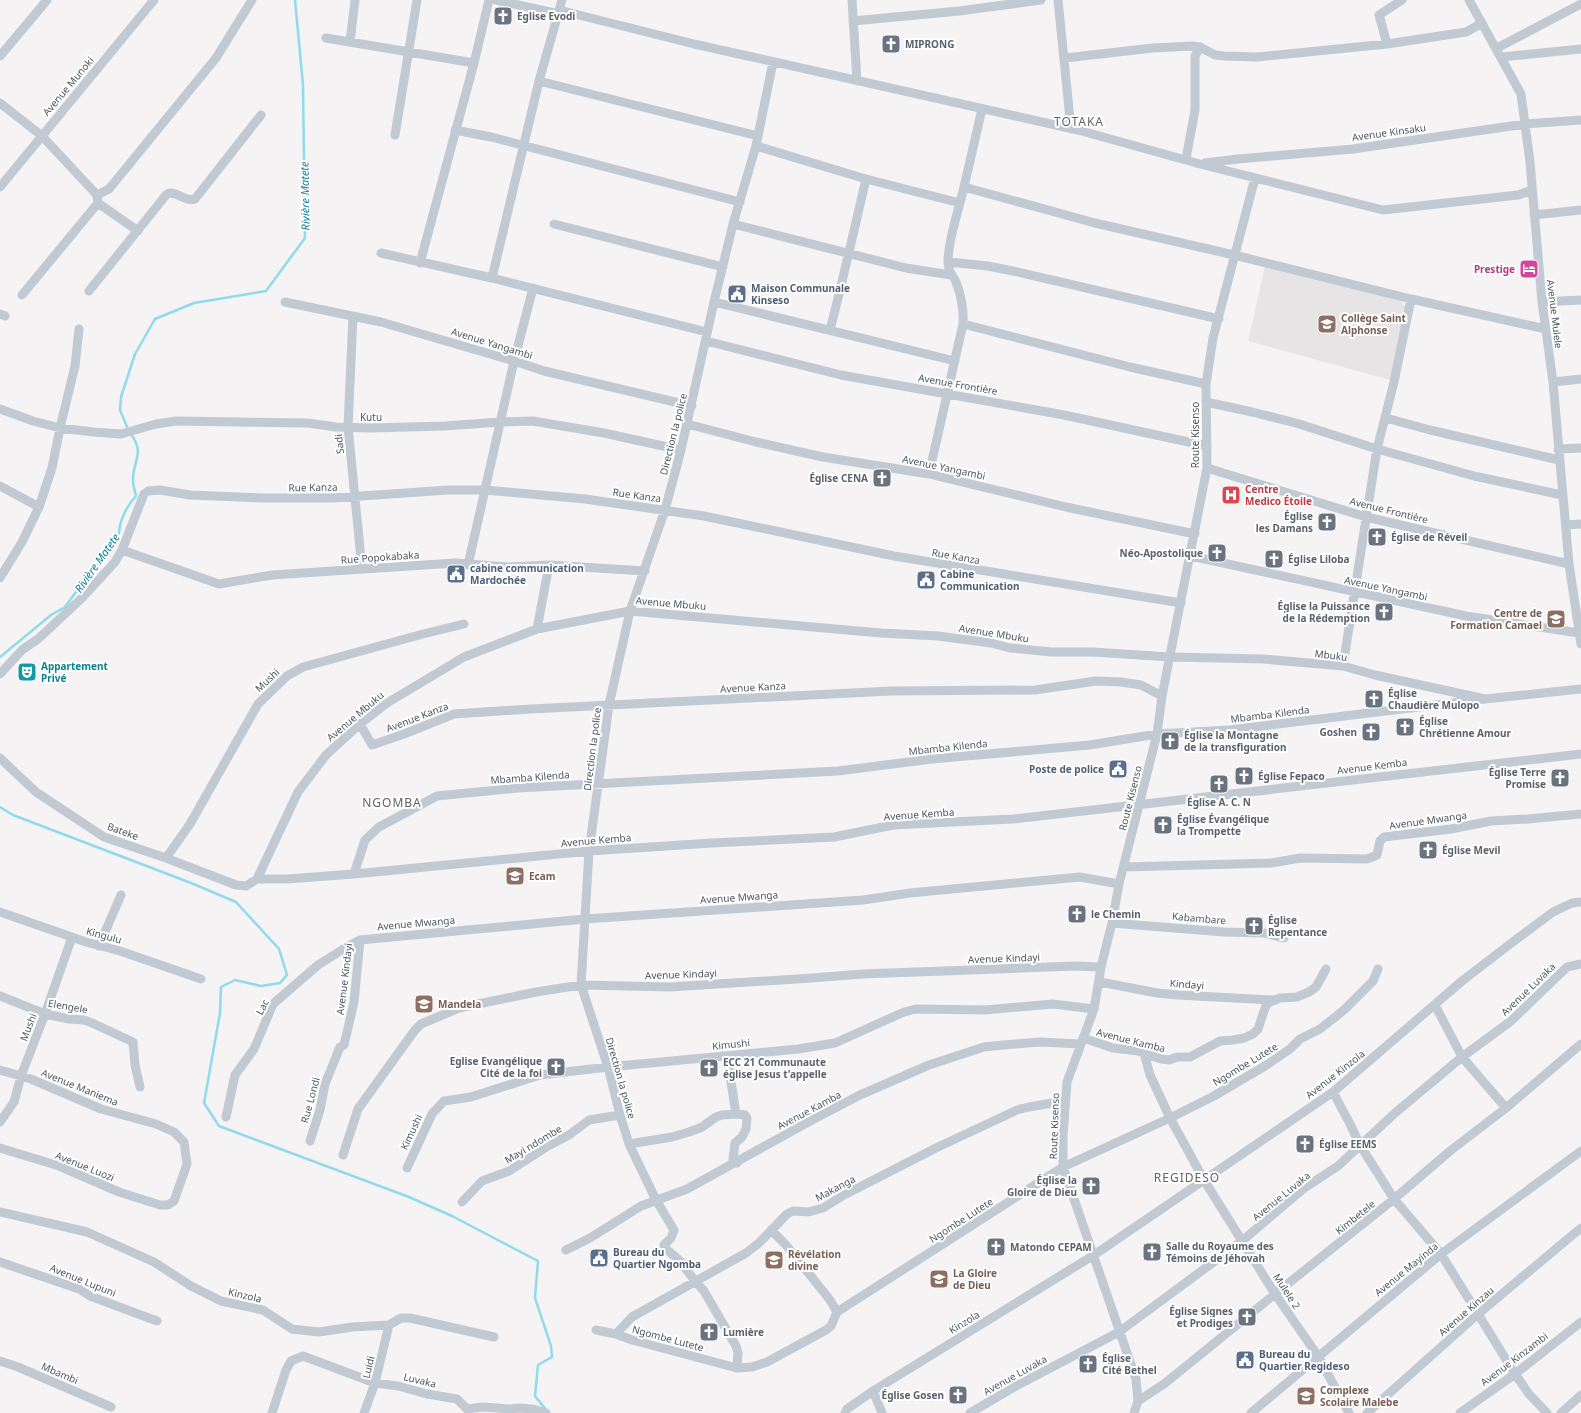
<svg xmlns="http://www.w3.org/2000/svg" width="1581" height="1413" viewBox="0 0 1581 1413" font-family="'Noto Sans',sans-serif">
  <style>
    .education { fill: #e6e4e5 }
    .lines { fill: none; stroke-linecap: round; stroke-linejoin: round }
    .stream { stroke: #90daee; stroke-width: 2.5 }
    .minor { stroke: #c1cad2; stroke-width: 9 }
    .labels { text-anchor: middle; stroke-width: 4; stroke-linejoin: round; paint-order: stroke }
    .worship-label { font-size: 10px; font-weight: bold; fill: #5b616d; stroke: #fff; text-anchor: start }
    .street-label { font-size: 10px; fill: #4a5661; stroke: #fff }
    .hotel-label { font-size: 10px; font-weight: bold; fill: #b23c85; stroke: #fff; text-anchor: end }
    .service-label { font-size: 10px; font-weight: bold; fill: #4e5e75; stroke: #fff; text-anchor: start }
    .education-label { font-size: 10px; font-weight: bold; fill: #785e54; stroke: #fff; text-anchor: start }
    .health-label { font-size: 10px; font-weight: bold; fill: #be3a42; stroke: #fff; text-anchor: start }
    .culture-label { font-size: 10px; font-weight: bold; fill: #0d838f; stroke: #fff; text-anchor: start }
    .water-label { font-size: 11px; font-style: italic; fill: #0c7c9b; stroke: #fff }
    .quarter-label { font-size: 12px; letter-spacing: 1px; fill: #5f6368; stroke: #fff }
  </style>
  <rect width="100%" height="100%" fill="#f5f3f3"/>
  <path class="education" d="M1265,266L1398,299L1406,307L1390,380L1248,341Z"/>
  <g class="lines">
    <path class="stream" d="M128,429L120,410L121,397L135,354L155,319L194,303L266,291L305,238L303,85L295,0
      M0,657L51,615L65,607L119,533C120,518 127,506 136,496C135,491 133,486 133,480C133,460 145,454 131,434
      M0,807L13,815L191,883L236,902L279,949L287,975L280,983L261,986L235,980L221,987L220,1013L204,1103L219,1126L409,1197L452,1216L538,1261L535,1298L551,1346L552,1357L538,1365L535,1396L547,1411"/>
    <path class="minor" d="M496,0L559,14
      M852,0L857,81
      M1058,0L1071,129
      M1469,0L1521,94L1530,162L1542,302L1553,382L1569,564L1581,644
      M559,10L694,44L1078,130L1200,164L1383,210L1518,195L1532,190
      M853,21L959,11L1041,0
      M326,38L474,63
      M350,42L355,0
      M1387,44L1379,15L1402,0
      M1497,48L1581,4
      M0,56L47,0
      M1502,57L1581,49
      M1065,58L1153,48L1192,46L1200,47L1215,55L1224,56L1257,57L1387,44L1466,32L1477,26L1481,21
      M539,81L758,136
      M0,103L42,136L97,195
      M455,130L491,137L740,202
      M395,135L417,0
      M756,146L866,179L960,203
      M1186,159L1195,110V56L1200,47
      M1205,163L1238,159L1353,149L1525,124L1581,120
      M0,187L154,0
      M964,187L982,109
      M98,203L138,231
      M1534,215L1581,210
      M554,224L723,267
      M733,224L906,268L951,275
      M381,253L492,278L707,332
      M948,262L988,266L1013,271L1219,319
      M420,263L474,63L489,0
      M492,278L539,81L562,0
      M89,291L166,195C174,188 185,203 195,199L261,115
      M22,295L98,203L97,195L109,189L216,58L252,0
      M285,302L381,322L514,361L544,371L692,406
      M714,302L955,361
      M1542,302L1581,300
      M0,314L5,316
      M353,316L348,427L362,569
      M963,324L1130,367L1206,384
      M830,330C843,280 854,230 866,179
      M706,341L841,375L1064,415L1207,446
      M1553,382L1581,379
      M1206,402L1252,412L1296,423L1377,449L1474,476L1562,495
      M0,409L33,421L60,428L93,432L121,434L156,424L176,421L308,423L336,427L371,428L445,426L500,422L533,421L604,433L681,450
      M1386,418L1430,430L1559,460
      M687,424L756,442L823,457L929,474L1066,507L1195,534
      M1558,449L1581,448
      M1207,468L1366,517L1569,564
      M929,474L963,324C964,311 961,294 956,282C954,277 950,274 949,269C944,253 960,205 964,187L1095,223L1234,255L1411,299L1546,329
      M0,486L39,507
      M1566,525L1581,524
      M122,550L219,584L272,575L455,563L508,567L549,565L645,571
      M1191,556L1466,616L1579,633
      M468,565L514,361L533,288
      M0,578L22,542L39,507L52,468L60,428L75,366L79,329
      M537,629L549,565
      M1343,666L1377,449L1394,382L1411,299
      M0,674L22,650L38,639L82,598L115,562L122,550L144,494L148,491L160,490L190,495L262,498H333L448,490H485L585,499L704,516L894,556L1181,603
      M360,724L372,745L404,734L454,714L531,709L891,691L1035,690L1096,681L1121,682L1141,685L1162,696
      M0,758L36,792L104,837L166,858L236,885L246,886L257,879
      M166,858L190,824L258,704L287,676L303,667L423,634L464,624
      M1124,867L1271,863L1301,858L1367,859L1377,855L1380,841L1384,837L1451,829L1491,821L1528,819L1581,814
      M354,874L365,840L379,827L437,796L518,788L838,771L932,759L1090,745L1157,734L1229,730L1485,699L1581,689
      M257,879L298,792L326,755L360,724L387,703L464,657L503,642L537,629L630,611L881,633L938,636L991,643L1010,648L1051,652H1093L1170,657L1263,659L1343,666L1375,675L1485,699
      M257,879H287L354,874L589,851L712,843L834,837L893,825L1013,819L1581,754
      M0,912L86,942L120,951L201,979
      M1112,923L1224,932L1264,933L1284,938
      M99,946L121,895
      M1100,982L1157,993L1178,995L1274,1000
      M0,996L45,1014L69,1019L84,1020L90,1022L133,1042L135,1065L140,1087
      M1435,1005L1462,1057L1506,1108
      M1083,1038L1113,1048L1138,1051L1161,1059L1169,1060L1177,1057H1190L1220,1041L1233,1040L1244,1038L1253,1034L1258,1029L1265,1008L1268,1003L1280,998L1297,997L1309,992L1316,987L1326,969
      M1144,1053L1150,1075L1170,1118L1204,1180L1275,1294L1318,1356L1349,1413
      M727,1056L736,1114L745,1115L747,1118L746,1129L742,1137L735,1143L733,1158V1160L737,1163
      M0,1070L31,1079L101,1109L156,1124L174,1132L184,1142L187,1164L174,1201L168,1205H160L119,1192L59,1166L0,1148
      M1333,1092L1350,1124L1360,1145L1394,1199L1441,1254L1515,1374L1529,1394L1547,1413
      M226,1117L235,1075L254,1049L273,1004L318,965L345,948L360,940L585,919L863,900L910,893L1080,877L1119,884
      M0,1122L14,1102L21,1076L45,1014L72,937
      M310,1141L320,1110L325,1084L340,1047L344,1045L354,1002L360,940
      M629,1144L672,1137L689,1132L702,1127L716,1117L722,1115L736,1114
      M343,1155L358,1109L415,1030L421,1024L459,1008L536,992L581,985L670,987L812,978L862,974L1075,966L1101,967
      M407,1168L432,1114L444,1101L471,1097L540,1075L608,1067L798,1049L835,1043L904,1012L916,1009L985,1010L1053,1004L1094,1009
      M462,1202L482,1181L509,1171L548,1146L569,1135L589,1120L620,1115
      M0,1212L87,1232L154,1262L191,1286L221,1301L263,1310L292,1329L319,1332L352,1327L389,1325L401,1318H410L494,1337
      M771,1230L786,1245L830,1300L837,1312
      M566,1250L590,1238L641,1206L687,1189L812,1120L860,1095L929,1065L984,1047L1003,1045L1040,1042L1080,1044
      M0,1262L79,1289L90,1296L157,1321
      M596,1330L616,1334L632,1340L737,1368L752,1367L767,1362L826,1330L831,1326L837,1312L1063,1167L1170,1118L1214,1096L1265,1066L1290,1049L1300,1039L1320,1029L1344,1010L1373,981L1378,969
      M616,1334L632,1317L746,1253L759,1243L787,1214L793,1211L808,1212L823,1208L844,1195L938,1147L1017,1110L1029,1107L1064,1101
      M0,1361L18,1367L111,1407
      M737,1368L738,1353L736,1346L704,1291L695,1281L680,1261L665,1248L664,1245L671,1238L674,1230L656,1200L629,1144L620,1115L608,1067L581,985L589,851L609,705L630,611L665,510L681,450L714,302L733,224L756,146L773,62
      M873,1391L882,1413
      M1138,1401L1164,1384L1275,1294L1394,1199L1450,1151L1506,1108L1581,1044
      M272,1413L286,1370L291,1361L303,1356L375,1383L398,1386L427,1394L457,1399L467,1409L483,1407L511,1409L519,1408L533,1409L546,1413
      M364,1413L375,1383L389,1325
      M845,1413L847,1409L873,1391L1094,1255L1333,1092L1462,981L1514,941L1553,912L1572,903L1581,902
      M970,1413L1016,1386L1119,1332L1242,1241L1303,1189L1338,1166L1395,1113L1462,1057L1511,1021L1567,967L1581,964
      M1134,1413L1138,1401L1136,1379L1063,1167V1135L1067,1082L1094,1009L1101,967L1112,923L1119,884L1157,734L1162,696L1207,468L1206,384L1213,338L1255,178
      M1251,1413L1441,1254L1581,1151
      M1367,1413L1478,1314L1581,1228
      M1460,1413L1515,1374L1581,1322
      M1561,1413L1581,1395"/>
  </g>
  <defs>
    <g id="church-square" transform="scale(1)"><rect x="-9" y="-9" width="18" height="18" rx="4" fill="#6b7280" stroke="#fff"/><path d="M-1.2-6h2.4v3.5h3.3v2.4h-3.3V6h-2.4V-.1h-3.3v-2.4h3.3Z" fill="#fff"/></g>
    <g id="hotel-square" transform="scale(1)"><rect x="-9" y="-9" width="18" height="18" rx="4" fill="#d1479c" stroke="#fff"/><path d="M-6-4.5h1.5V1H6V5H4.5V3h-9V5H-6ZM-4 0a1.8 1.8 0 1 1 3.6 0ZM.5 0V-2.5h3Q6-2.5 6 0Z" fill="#fff"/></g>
    <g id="civic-square" transform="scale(1)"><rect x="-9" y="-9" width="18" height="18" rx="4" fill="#5c6f8a" stroke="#fff"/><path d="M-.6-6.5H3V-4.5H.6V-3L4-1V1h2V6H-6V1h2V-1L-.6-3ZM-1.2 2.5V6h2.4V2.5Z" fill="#fff"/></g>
    <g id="school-square" transform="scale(1)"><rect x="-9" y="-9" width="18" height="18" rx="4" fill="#8d6e63" stroke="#fff"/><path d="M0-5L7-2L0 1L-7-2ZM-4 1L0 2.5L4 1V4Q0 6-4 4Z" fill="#fff"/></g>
    <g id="hospital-square" transform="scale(1)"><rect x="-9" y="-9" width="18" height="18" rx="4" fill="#e0444e" stroke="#fff"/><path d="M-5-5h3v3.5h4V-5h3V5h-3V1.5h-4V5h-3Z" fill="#fff"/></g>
    <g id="theatre-square" transform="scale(1)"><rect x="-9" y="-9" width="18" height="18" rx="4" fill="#0f9aa8" stroke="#fff"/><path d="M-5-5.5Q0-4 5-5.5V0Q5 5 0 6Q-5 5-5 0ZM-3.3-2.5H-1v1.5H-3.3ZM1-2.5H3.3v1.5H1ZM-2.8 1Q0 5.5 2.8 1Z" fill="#fff"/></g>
  </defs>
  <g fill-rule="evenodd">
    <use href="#church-square" x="503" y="16"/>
    <use href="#church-square" x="891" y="44"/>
    <use href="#hotel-square" x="1529" y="269"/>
    <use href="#civic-square" x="737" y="294"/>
    <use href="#school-square" x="1327" y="324"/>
    <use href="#church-square" x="882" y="478"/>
    <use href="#hospital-square" x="1231" y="495"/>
    <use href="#church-square" x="1327" y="522"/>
    <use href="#church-square" x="1377" y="537"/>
    <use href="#church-square" x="1217" y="553"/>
    <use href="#church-square" x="1274" y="559"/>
    <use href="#civic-square" x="456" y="574"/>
    <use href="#civic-square" x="926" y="580"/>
    <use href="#church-square" x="1384" y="612"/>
    <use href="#school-square" x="1556" y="619"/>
    <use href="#theatre-square" x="27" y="672"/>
    <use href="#church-square" x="1374" y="699"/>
    <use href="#church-square" x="1405" y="727"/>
    <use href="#church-square" x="1371" y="732"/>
    <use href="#church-square" x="1170" y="741"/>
    <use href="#civic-square" x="1118" y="769"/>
    <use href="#church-square" x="1244" y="776"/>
    <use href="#church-square" x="1560" y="778"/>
    <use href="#church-square" x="1219" y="784"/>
    <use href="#church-square" x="1163" y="825"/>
    <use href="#church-square" x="1428" y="850"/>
    <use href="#school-square" x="515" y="876"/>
    <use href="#church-square" x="1077" y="914"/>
    <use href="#church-square" x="1254" y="926"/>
    <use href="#school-square" x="424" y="1004"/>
    <use href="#church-square" x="556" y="1067"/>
    <use href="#church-square" x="709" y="1068"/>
    <use href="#church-square" x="1305" y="1144"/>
    <use href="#church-square" x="1091" y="1186"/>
    <use href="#church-square" x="996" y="1247"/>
    <use href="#church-square" x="1152" y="1252"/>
    <use href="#civic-square" x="599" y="1258"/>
    <use href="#school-square" x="774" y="1260"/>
    <use href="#school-square" x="939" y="1279"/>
    <use href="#church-square" x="1247" y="1317"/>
    <use href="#church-square" x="709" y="1332"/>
    <use href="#civic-square" x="1245" y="1360"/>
    <use href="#church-square" x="1088" y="1364"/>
    <use href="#church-square" x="958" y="1395"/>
    <use href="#school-square" x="1306" y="1396"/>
  </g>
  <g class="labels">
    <g class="worship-label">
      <text x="517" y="20">Eglise Evodi</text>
      <text x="905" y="48">MIPRONG</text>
      <text x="868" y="482" text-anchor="end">Église CENA</text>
      <text x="1313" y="520" text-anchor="end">Église<tspan x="1313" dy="12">les Damans</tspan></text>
      <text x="1391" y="541">Église de Réveil</text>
      <text x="1203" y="557" text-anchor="end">Néo-Apostolique</text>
      <text x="1288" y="563">Église Liloba</text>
      <text x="1370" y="610" text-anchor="end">Église la Puissance<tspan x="1370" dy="12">de la Rédemption</tspan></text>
      <text x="1388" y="697">Église<tspan x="1388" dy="12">Chaudière Mulopo</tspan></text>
      <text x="1419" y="725">Église<tspan x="1419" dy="12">Chrétienne Amour</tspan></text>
      <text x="1357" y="736" text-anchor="end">Goshen</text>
      <text x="1184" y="739">Église la Montagne<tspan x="1184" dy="12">de la transfiguration</tspan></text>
      <text x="1546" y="776" text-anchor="end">Église Terre<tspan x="1546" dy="12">Promise</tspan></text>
      <text x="1258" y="780">Église Fepaco</text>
      <text x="1219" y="806" text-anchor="middle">Église A. C. N</text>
      <text x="1177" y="823">Église Évangélique<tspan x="1177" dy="12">la Trompette</tspan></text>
      <text x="1442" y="854">Église Mevil</text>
      <text x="1091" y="918">le Chemin</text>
      <text x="1268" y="924">Église<tspan x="1268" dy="12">Repentance</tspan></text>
      <text x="542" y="1065" text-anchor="end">Eglise Evangélique<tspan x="542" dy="12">Cité de la foi</tspan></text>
      <text x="723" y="1066">ECC 21 Communaute<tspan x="723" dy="12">église Jesus t'appelle</tspan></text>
      <text x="1319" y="1148">Église EEMS</text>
      <text x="1077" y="1184" text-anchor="end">Église la<tspan x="1077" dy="12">Gloire de Dieu</tspan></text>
      <text x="1166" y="1250">Salle du Royaume des<tspan x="1166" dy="12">Témoins de Jéhovah</tspan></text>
      <text x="1010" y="1251">Matondo CEPAM</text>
      <text x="1233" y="1315" text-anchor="end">Église Signes<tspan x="1233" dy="12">et Prodiges</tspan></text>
      <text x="723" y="1336">Lumière</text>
      <text x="1102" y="1362">Église<tspan x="1102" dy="12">Cité Bethel</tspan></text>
      <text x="944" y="1399" text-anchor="end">Église Gosen</text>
    </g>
    <g class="street-label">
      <text transform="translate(68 86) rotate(-50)" y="4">Avenue Munoki</text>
      <text transform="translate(1389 132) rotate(-8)" y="4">Avenue Kinsaku</text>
      <text transform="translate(1555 314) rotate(83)" y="4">Avenue Mulele</text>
      <text transform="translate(492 343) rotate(17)" y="4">Avenue Yangambi</text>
      <text transform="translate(958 384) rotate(10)" y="4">Avenue Frontière</text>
      <text x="371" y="421">Kutu</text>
      <text transform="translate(673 434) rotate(-76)" y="4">Direction la police</text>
      <text transform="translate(1195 435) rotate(-90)" y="4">Route Kisenso</text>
      <text transform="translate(339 444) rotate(-96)" y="4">Sadi</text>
      <text transform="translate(944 467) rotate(12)" y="4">Avenue Yangambi</text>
      <text transform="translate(313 487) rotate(-1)" y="4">Rue Kanza</text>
      <text transform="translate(637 495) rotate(8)" y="4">Rue Kanza</text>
      <text transform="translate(1389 510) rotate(14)" y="4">Avenue Frontière</text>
      <text transform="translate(956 556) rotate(10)" y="4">Rue Kanza</text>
      <text transform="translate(380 557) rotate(-4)" y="4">Rue Popokabaka</text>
      <text transform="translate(1386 588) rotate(12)" y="4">Avenue Yangambi</text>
      <text transform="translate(671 603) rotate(5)" y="4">Avenue Mbuku</text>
      <text transform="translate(994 633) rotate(9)" y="4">Avenue Mbuku</text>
      <text transform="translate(1331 655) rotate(7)" y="4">Mbuku</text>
      <text transform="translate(267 680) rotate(-43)" y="4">Mushi</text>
      <text transform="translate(753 687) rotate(-3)" y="4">Avenue Kanza</text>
      <text transform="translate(1270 714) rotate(-7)" y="4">Mbamba Kilenda</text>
      <text transform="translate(355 716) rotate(-40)" y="4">Avenue Mbuku</text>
      <text transform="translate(417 717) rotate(-21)" y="4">Avenue Kanza</text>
      <text transform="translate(948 747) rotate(-6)" y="4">Mbamba Kilenda</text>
      <text transform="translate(592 749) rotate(-83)" y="4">Direction la police</text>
      <text transform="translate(1372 766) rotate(-7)" y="4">Avenue Kemba</text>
      <text transform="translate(530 777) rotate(-4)" y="4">Mbamba Kilenda</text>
      <text transform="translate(1130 798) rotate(-76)" y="4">Route Kisenso</text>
      <text transform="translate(919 814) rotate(-4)" y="4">Avenue Kemba</text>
      <text transform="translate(1428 820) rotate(-8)" y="4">Avenue Mwanga</text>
      <text transform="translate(123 831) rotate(20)" y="4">Bateke</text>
      <text transform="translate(596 840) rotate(-5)" y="4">Avenue Kemba</text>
      <text transform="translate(739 897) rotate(-4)" y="4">Avenue Mwanga</text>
      <text transform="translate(1199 918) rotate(5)" y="4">Kabambare</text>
      <text transform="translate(416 923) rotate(-5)" y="4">Avenue Mwanga</text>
      <text transform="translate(104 935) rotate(15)" y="4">Kingulu</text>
      <text transform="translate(1004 958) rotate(-2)" y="4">Avenue Kindayi</text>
      <text transform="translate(681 974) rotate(-2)" y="4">Avenue Kindayi</text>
      <text transform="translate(344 979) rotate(-83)" y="4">Avenue Kindayi</text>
      <text transform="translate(1187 984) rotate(4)" y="4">Kindayi</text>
      <text transform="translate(1528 989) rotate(-44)" y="4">Avenue Luvaka</text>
      <text transform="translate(68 1006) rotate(10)" y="4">Elengele</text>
      <text transform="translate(262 1007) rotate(-63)" y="4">Lac</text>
      <text transform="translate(28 1027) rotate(-69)" y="4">Mushi</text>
      <text transform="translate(1131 1040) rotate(14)" y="4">Avenue Kamba</text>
      <text transform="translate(731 1044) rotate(-6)" y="4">Kimushi</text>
      <text transform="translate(1245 1064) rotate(-31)" y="4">Ngombe Lutete</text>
      <text transform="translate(1335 1074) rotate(-38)" y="4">Avenue Kinzola</text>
      <text transform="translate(621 1078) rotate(74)" y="4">Direction la police</text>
      <text transform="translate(80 1087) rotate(22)" y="4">Avenue Maniema</text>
      <text transform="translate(310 1100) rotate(-75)" y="4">Rue Londi</text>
      <text transform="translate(809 1110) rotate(-28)" y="4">Avenue Kamba</text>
      <text transform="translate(1054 1126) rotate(-88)" y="4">Route Kisenso</text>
      <text transform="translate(411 1132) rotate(-65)" y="4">Kimushi</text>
      <text transform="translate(533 1144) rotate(-31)" y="4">Mayi ndombe</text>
      <text transform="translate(85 1166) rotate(22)" y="4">Avenue Luozi</text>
      <text transform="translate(835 1188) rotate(-28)" y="4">Makanga</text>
      <text transform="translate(1281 1196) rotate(-39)" y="4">Avenue Luvaka</text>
      <text transform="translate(1355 1217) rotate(-39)" y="4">Kimbetele</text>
      <text transform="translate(961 1220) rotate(-33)" y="4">Ngombe Lutete</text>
      <text transform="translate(1406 1269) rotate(-39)" y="4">Avenue Mayinda</text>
      <text transform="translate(83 1280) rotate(22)" y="4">Avenue Lupuni</text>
      <text transform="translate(1287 1291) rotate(57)" y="4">Mulele 2</text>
      <text transform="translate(245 1295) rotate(13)" y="4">Kinzola</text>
      <text transform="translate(1466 1311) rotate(-41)" y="4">Avenue Kinzau</text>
      <text transform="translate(964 1322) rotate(-32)" y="4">Kinzola</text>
      <text transform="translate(668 1338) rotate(15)" y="4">Ngombe Lutete</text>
      <text transform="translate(1514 1359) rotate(-37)" y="4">Avenue Kinzambi</text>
      <text transform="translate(368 1367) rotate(-76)" y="4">Luidi</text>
      <text transform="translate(60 1373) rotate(23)" y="4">Mbambi</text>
      <text transform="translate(1015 1375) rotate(-29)" y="4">Avenue Luvaka</text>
      <text transform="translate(420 1380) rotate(14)" y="4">Luvaka</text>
    </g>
    <g class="hotel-label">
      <text x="1515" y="273">Prestige</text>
    </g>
    <g class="service-label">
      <text x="751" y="292">Maison Communale<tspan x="751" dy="12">Kinseso</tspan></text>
      <text x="470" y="572">cabine communication<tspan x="470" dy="12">Mardochée</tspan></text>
      <text x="940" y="578">Cabine<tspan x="940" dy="12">Communication</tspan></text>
      <text x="1104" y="773" text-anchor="end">Poste de police</text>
      <text x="613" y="1256">Bureau du<tspan x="613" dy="12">Quartier Ngomba</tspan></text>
      <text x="1259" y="1358">Bureau du<tspan x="1259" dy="12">Quartier Regideso</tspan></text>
    </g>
    <g class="education-label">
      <text x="1341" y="322">Collège Saint<tspan x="1341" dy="12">Alphonse</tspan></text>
      <text x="1542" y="617" text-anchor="end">Centre de<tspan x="1542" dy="12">Formation Camael</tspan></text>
      <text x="529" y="880">Ecam</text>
      <text x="438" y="1008">Mandela</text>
      <text x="788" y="1258">Révélation<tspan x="788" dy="12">divine</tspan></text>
      <text x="953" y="1277">La Gloire<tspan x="953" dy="12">de Dieu</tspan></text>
      <text x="1320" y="1394">Complexe<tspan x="1320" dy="12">Scolaire Malebe</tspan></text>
    </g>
    <g class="health-label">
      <text x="1245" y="493">Centre<tspan x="1245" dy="12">Medico Étoile</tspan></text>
    </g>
    <g class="culture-label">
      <text x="41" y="670">Appartement<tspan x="41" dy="12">Privé</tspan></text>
    </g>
    <g class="water-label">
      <text transform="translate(305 196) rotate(-91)" y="4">Rivière Matete</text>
      <text transform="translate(97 563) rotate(-55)" y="4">Rivière Matete</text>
    </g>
    <g class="quarter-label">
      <text x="1079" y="126">TOTAKA</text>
      <text x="392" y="807">NGOMBA</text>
      <text x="1187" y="1182">REGIDESO</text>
    </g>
  </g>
</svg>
